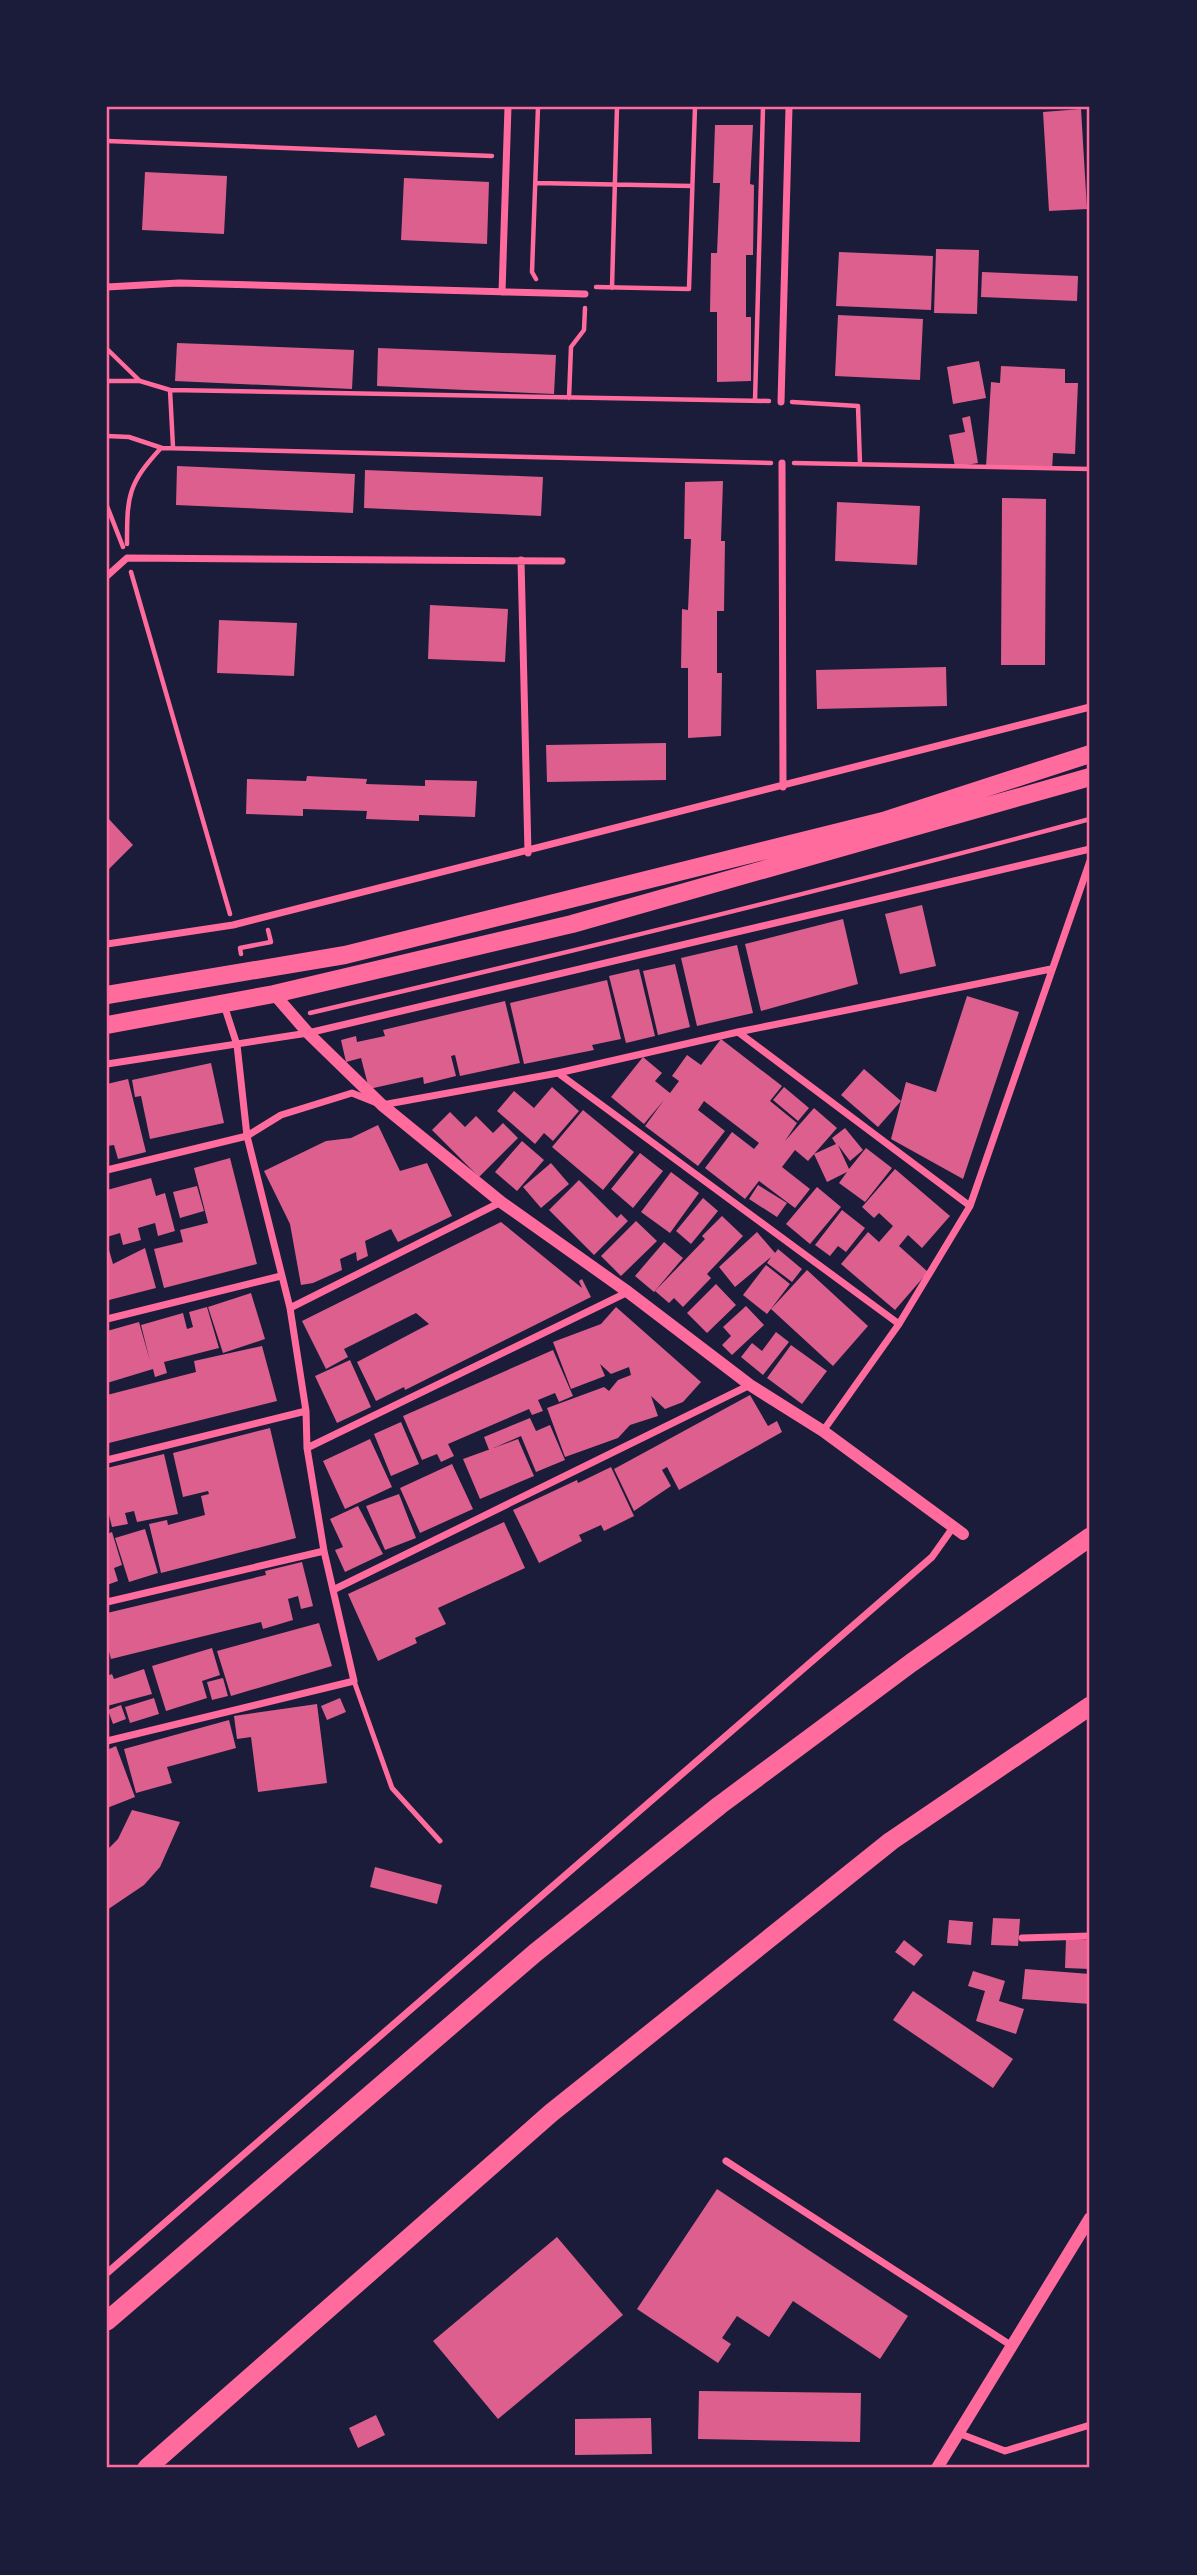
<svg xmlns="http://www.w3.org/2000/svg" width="1197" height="2575" viewBox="0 0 1197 2575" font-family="Arial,sans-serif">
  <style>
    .building { fill: #dd5f8e }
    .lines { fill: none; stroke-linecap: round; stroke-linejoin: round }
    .path { stroke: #ff6b9d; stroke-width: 4.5 }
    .service { stroke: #ff6b9d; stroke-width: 5 }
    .minor { stroke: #ff6b9d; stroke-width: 7 }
    .tertiary { stroke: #ff6b9d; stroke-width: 12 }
    .trunk { stroke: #ff6b9d; stroke-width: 18 }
    .motorway { stroke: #ff6b9d; stroke-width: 19 }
    .neatline { fill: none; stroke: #ff6b9d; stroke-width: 2.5 }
  </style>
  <rect width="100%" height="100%" fill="#1b1b3a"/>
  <path class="building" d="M1081,109L1087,209L1049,211L1043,112Z
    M715,125H753L750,184L754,185L753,255H746V317H751V381L717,382V312H710L711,253H717L720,183H713Z
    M145,172L227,176L224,234L142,230Z
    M404,178L489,182L487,244L401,240Z
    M936,249L979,250L977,314L934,313Z
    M839,252L933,256L931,310L836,306Z
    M982,272L1078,276L1077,301L981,297Z
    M838,315L923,319L920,380L835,376Z
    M177,343L354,350L352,389L175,381Z
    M378,348L556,355L554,394L377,386Z
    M979,361L986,398L953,404L947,367Z
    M1001,366L1065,369V383H1078L1075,454L1053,453L1052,470L986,467L991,382L1000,383Z
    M970,416L978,463L955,467L949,435L965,432L962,418Z
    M177,466L355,474L353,513L176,505Z
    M365,470L543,477L541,516L364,508Z
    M723,481L721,541H725L724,611H717V673H722L721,736L688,738V668H681L682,609L688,610L691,539H684L685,482Z
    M1002,498L1046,499L1045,665H1001Z
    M837,502L920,506L917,565L835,561Z
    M430,605L508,609L505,662L428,659Z
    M219,620L297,623L294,676L217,673Z
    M946,667L947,706L817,709L816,670Z
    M666,743V780L547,782L546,745Z
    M307,776L367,779L366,784L425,786V780L477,781L475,817L419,815V821L366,819L367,811L303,809V816L246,814L247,779L306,781Z
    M107,817L133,845L107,871Z
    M922,905L936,966L900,974L885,914Z
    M843,919L858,984L761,1011L745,944Z
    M737,945L753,1013L697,1026L681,958Z
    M675,964L690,1027L658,1035L643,971Z
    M639,969L655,1036L626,1043L609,976Z
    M607,980L621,1039L592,1045L594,1050L524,1064L510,1003Z
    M967,996L1019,1012L963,1179L891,1139L906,1082L936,1092Z
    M505,1001L520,1063L460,1076L455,1055L451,1056L456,1076L424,1084L423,1077L369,1089L361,1058L346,1062L341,1040L356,1036L357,1042L385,1036L383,1030Z
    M721,1039L782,1086L770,1101L797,1123L785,1141L814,1108L837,1128L808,1161L795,1150L782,1167L810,1189L795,1208L759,1181L745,1199L705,1168L732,1132L754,1149L759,1143L704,1101L698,1110L725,1131L698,1166L645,1126L664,1100L644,1124L611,1097L643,1057L662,1073L655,1081L670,1093L679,1081L672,1076L687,1055L701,1065Z
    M211,1063L224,1123L150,1139L141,1096L135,1097L132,1080Z
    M864,1069L901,1101L878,1127L841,1095Z
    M128,1079L146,1152L118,1159L114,1145L107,1146V1084Z
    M552,1087L579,1111L553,1141L544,1133L535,1144L497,1111L514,1091L534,1108Z
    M784,1087L809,1108L798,1121L773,1100Z
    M583,1110L634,1152L603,1190L552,1147Z
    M450,1112L465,1127L476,1116L493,1133L503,1123L518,1138L479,1177L432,1130Z
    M378,1125L400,1171L427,1163L452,1216L398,1242L391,1229L365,1241L368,1256L357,1261L356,1252L340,1259L342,1270L313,1283L301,1285L290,1224L264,1171L326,1141L351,1138Z
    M845,1128L863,1150L850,1161L838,1145L849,1169L866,1148L892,1168L865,1202L839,1183L847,1172L827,1182L814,1154L836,1144L832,1138Z
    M522,1141L544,1160L517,1191L495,1172Z
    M640,1153L663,1171L633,1208L611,1189Z
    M230,1158L257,1264L164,1288L154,1249L183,1242L180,1230L208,1223L194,1168Z
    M551,1163L569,1184L541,1208L523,1187Z
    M895,1169L950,1216L922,1248L908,1235L899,1246L928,1272L895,1310L841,1264L868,1232L879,1242L893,1226L879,1213L874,1218L862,1207Z
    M671,1172L699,1193L670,1233L641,1212Z
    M151,1178L156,1196L165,1193L175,1231L158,1236L155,1223L138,1228L141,1240L123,1245L120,1233L107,1237V1190Z
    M579,1180L617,1218L621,1214L628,1221L594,1255L549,1210Z
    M758,1185L787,1203L777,1217L749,1199Z
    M197,1186L204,1211L180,1218L173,1192Z
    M817,1187L841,1207L810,1244L786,1224Z
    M703,1198L718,1211L691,1244L676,1231Z
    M842,1210L865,1228L846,1252L838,1246L830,1256L815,1245Z
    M722,1216L743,1236L707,1274L711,1278L683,1307L674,1298L669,1303L655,1291L705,1239L702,1236Z
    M636,1221L657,1241L621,1276L601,1256Z
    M501,1222L582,1288L579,1281L582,1279L591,1297L405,1390L404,1387L376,1401L357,1362L429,1324L416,1313L344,1349L348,1357L326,1369L302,1321Z
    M757,1232L775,1253L778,1249L802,1269L792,1282L767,1263L771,1257L735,1287L719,1267Z
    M664,1242L683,1258L654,1292L635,1276Z
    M145,1248L156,1288L109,1300L107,1252L109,1250L113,1264Z
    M766,1265L790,1284L767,1314L743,1295Z
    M807,1270L868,1326L833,1366L771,1309Z
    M716,1284L736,1305L707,1333L687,1313Z
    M251,1293L265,1339L223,1353L208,1307Z
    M746,1306L764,1325L732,1355L722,1345L731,1336L723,1327Z
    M207,1307L219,1348L164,1362L167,1373L155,1377L153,1369L107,1383V1331L139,1322L150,1361L141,1325L183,1313L187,1329L193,1327L189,1312Z
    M616,1307L701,1382L683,1402L665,1409L651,1396L658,1416L630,1425L618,1438L565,1457L547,1408L604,1387L609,1391L618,1380L631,1375L629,1367L611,1374L600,1364L605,1376L571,1389L553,1342L601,1324Z
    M776,1332L789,1342L763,1375L741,1357L752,1343L762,1351Z
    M791,1345L827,1371L802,1404L767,1378Z
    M262,1346L277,1401L109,1443L107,1395L196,1372L194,1361Z
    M553,1350L573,1396L559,1402L555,1393L538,1400L543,1411L532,1415L529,1409L448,1444L454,1456L441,1462L437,1454L422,1460L403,1416Z
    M350,1360L371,1407L337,1423L315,1376Z
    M750,1395L768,1426L777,1421L782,1432L679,1490L667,1467L662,1470L671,1486L634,1511L614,1469Z
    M530,1418L536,1431L550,1425L565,1460L536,1472L521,1436L489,1450L484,1437Z
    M401,1422L419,1464L391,1476L374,1434Z
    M270,1428L296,1538L161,1573L149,1524L167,1520L168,1525L205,1515L201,1496L209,1494L208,1491L183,1497L173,1453Z
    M370,1439L392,1487L345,1509L323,1461Z
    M518,1439L534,1476L480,1499L463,1459Z
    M164,1454L178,1514L137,1522L134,1511L125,1513L128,1524L112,1527L107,1507V1468Z
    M452,1464L473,1509L420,1533L400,1488Z
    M611,1467L634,1516L604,1531L601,1525L579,1535L582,1541L539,1563L513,1510L577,1480L578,1483Z
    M399,1494L416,1538L385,1550L366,1506Z
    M358,1506L383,1554L345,1572L335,1550L343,1547L330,1519Z
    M504,1522L525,1568L438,1608L446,1624L415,1638L417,1643L378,1661L348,1594Z
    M145,1529L158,1573L129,1582L115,1538Z
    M112,1532L122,1565L114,1568L118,1581L107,1585V1534Z
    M302,1562L313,1606L301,1609L298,1596L288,1599L293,1620L263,1629L261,1622L111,1659L107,1644V1613L266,1575L265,1571Z
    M319,1623L332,1666L231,1696L217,1651Z
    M212,1648L220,1675L202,1681L207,1698L166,1711L152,1666Z
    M144,1669L152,1694L107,1706V1676L112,1674L114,1679Z
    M223,1678L228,1696L212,1700L207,1682Z
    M154,1698L159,1714L130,1723L125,1707Z
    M340,1698L346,1712L327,1720L321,1706Z
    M317,1704L327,1783L258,1792L251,1737L237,1739L234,1716Z
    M121,1705L126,1719L113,1724L108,1710Z
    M229,1720L236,1748L167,1767L172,1783L136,1793L124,1749Z
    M116,1746L135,1797L107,1808V1750Z
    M132,1810L180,1822L160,1867L144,1885L107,1910V1850L118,1839Z
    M375,1867L442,1885L437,1904L370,1887Z
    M993,1918L1020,1919L1018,1946L991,1945Z
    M949,1920L973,1922L971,1945L947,1943Z
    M1066,1939L1090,1940V1969L1065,1968Z
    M904,1940L923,1955L914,1966L895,1952Z
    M1025,1969L1090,1974V2004L1022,1999Z
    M973,1971L1005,1981L999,2001L1024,2009L1016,2034L976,2021L985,1991L968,1986Z
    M913,1991L1013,2059L993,2088L893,2020Z
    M717,2189L908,2316L880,2359L793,2301L769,2337L737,2316L722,2338L731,2344L718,2363L637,2309Z
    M557,2237L623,2315L498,2419L433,2341Z
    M699,2391L861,2393L860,2442L698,2439Z
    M376,2415L385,2435L358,2448L349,2428Z
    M651,2418L652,2454L575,2455V2419Z"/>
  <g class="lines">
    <path class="path" d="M107,141L492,156
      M536,183L692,186
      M536,279L532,272L538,107
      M596,287L689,289L695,107
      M612,288L617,107
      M107,349L140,381
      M107,381H140L170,390L769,401
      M170,390L173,447
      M569,398L571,347L584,330L585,308
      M755,401L763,107
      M792,402L858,406L860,464
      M107,436L129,437L162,448L771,463
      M794,463L1090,469
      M107,506L123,547
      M127,544C127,495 128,484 161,448
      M131,572L230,914
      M241,954L240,948L271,942L268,930
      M310,1013C571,952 831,889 1090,819"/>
    <path class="service" d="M354,1681L392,1788L440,1841"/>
    <path class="minor" d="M107,287L179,283L585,294
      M502,292L508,107
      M781,402L789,107
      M782,463L783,787
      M521,560L528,853
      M107,576L127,558L562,561
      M107,944L233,925L1090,707
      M738,1032L970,1206
      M107,1064L308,1033L1090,849
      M558,1073L899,1324
      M107,1170L247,1136L281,1115L352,1093L382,1105L558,1073L738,1032L1051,969
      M290,1308L501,1202
      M107,1319L281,1276
      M823,1431L899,1324L970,1206L1090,861
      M307,1448L628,1292
      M107,1460L306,1411
      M333,1590L750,1385
      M107,1602L324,1551
      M107,1741L354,1681L324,1551L307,1448L306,1411L290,1308L247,1136L237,1045L224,1005
      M1022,1938L1090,1936
      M726,2161L1012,2346
      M107,2273L932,1557L954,1526
      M958,2433L1005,2451L1090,2425"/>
    <path class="tertiary" d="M274,994L308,1033L382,1105L501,1202L628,1292L750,1385L823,1431L963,1534
      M937,2468L1090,2218"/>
    <path class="trunk" d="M107,995L345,955L883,821L1090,754
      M107,1025L274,994L572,924L1090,777"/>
    <path class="motorway" d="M107,2321L535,1953L720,1805L911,1663L1090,1537
      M147,2468L551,2113L891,1841L1090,1706"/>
  </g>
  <rect width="1197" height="2575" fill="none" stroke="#1b1b3a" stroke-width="217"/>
  <rect x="108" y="108" width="980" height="2358" class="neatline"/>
</svg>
